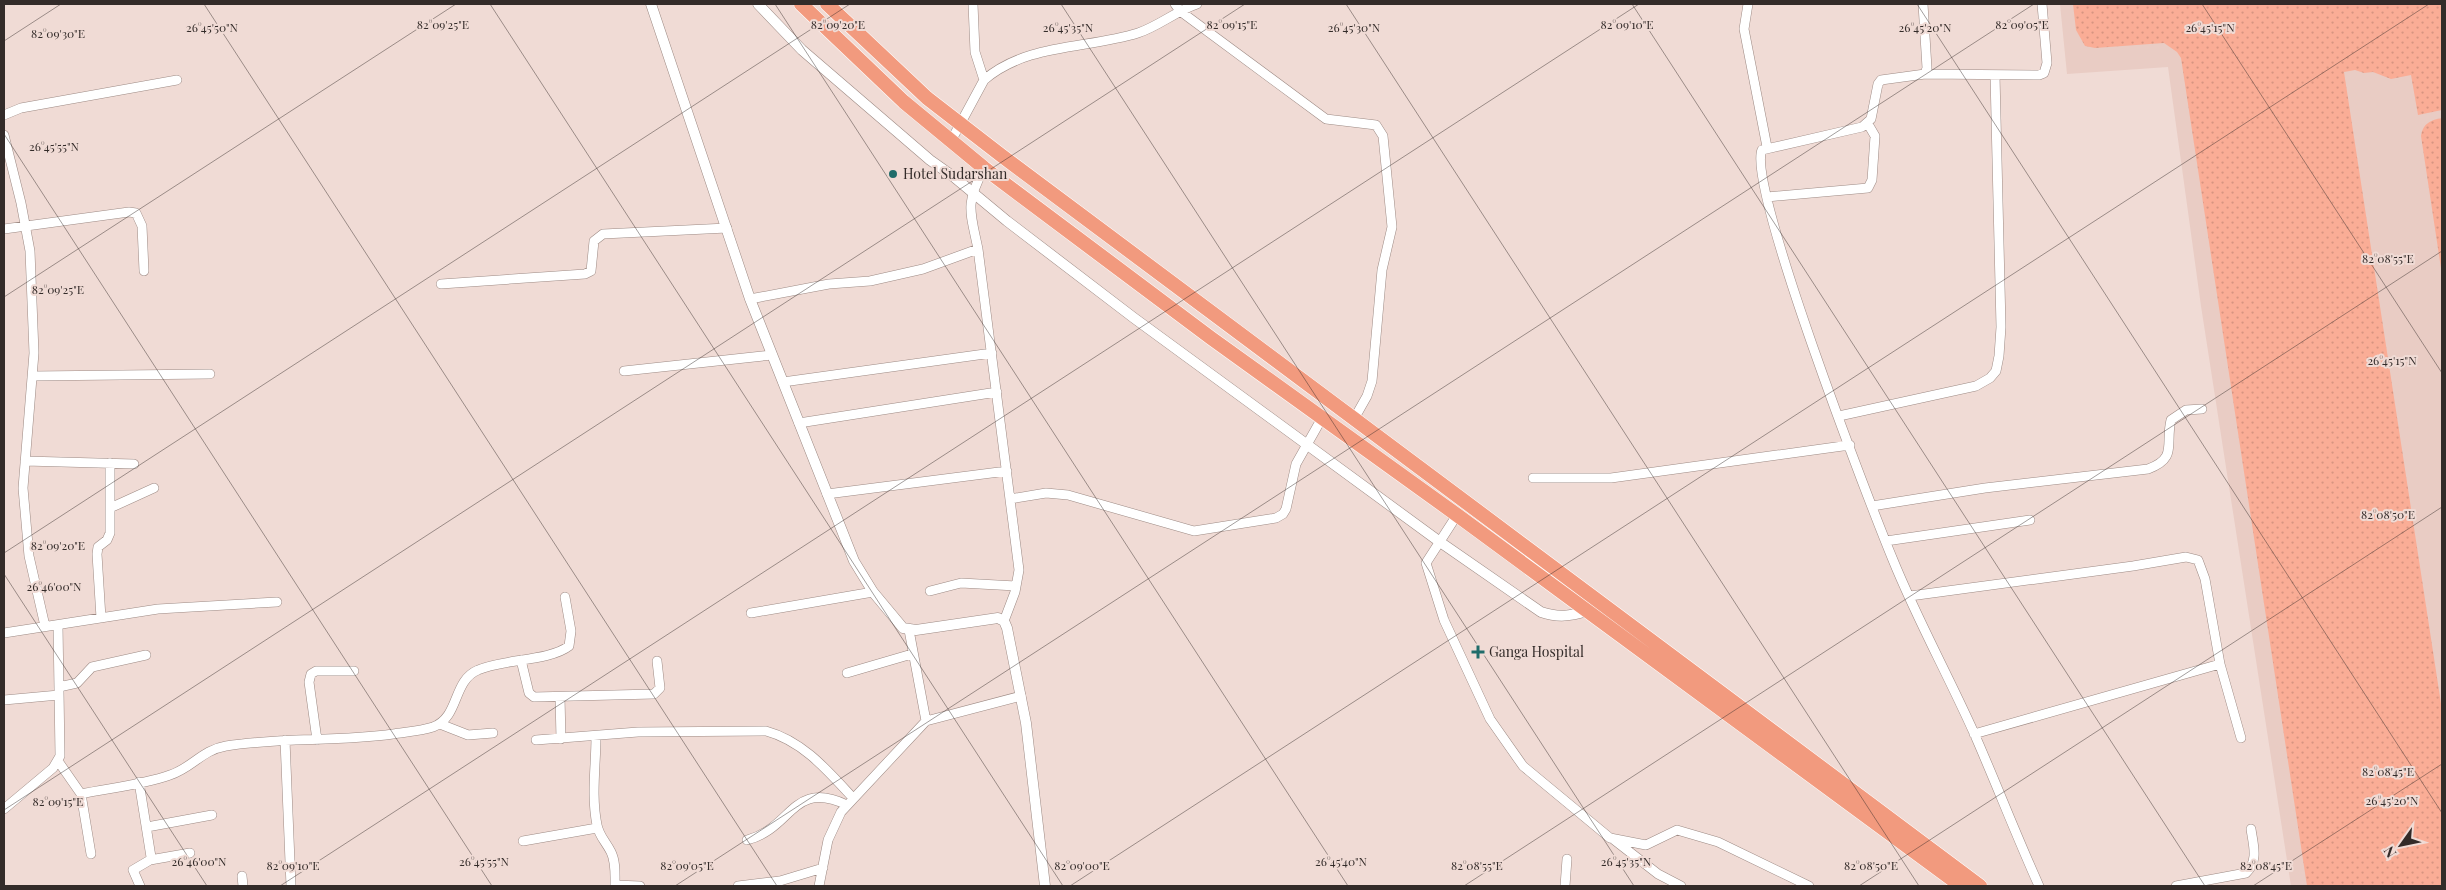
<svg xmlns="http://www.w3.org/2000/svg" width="2446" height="890" viewBox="0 0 2446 890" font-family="'Playfair Display',serif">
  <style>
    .built { fill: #e9ccc4 }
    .grass { fill: url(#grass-dots) }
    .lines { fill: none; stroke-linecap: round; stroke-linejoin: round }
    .minor-casing { stroke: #9d8a84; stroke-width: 10 }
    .tertiary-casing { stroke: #9d8a84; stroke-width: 11 }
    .trunk-casing { stroke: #fff; stroke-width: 15 }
    .minor { stroke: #fff; stroke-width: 9 }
    .tertiary { stroke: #fff; stroke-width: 10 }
    .trunk { stroke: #f29a7e; stroke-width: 14 }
    .ticks { fill: none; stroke: #332b29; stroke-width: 1; stroke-opacity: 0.45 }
    .poi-dot { fill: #206c6a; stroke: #f0dbd5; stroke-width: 2 }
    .labels { text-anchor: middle; stroke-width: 4; stroke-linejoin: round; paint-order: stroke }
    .poi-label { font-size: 14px; fill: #332b29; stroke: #f0dbd5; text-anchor: start }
    .ticks-label { font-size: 12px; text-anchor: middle; fill: #332b29; stroke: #f0dbd5; stroke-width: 4; stroke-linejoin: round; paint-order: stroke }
  </style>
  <defs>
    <pattern id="grass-dots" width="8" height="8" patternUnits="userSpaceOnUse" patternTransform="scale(1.25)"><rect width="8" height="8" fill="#faad96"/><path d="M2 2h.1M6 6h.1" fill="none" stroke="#d79581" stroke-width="1.8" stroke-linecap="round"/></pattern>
  </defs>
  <rect width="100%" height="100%" fill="#f0dbd5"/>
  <path class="built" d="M2060,4H2442V886H2291L2201,306L2168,67L2067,74Z"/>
  <path class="grass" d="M2073,4H2442V110L2418,115L2411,75L2391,79L2373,72L2364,73L2355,70L2344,72L2442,710V886H2307L2181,58L2177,52L2164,43L2095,48L2085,46L2076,30Z
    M2442,118V275L2421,136C2423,123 2431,120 2442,118Z"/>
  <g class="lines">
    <g class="minor-casing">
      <path id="minor" d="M973,4L975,52L984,80
        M1175,4L1180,11L1326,119L1376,125L1383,136L1392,227L1382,270L1372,381L1367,396L1354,419
        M1748,4L1744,29L1767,147
        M1923,4L1927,68L1925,74L1881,80L1878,84L1871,119L1862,127L1762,150C1746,184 1871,507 1893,560C1917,619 1948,675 1974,733C1996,783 2016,835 2039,886
        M1925,74L2039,75L2044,73L2047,63L2042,4
        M4,115L21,108L177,80
        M4,135L21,203L30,251L34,353L23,488L29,556L45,626
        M951,141L984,80C1027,43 1087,49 1138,33C1159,26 1176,11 1197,4
        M984,168C965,205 970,210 978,249L1019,570L1015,592L1004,621
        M1767,197L1868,188L1872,180L1875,136L1868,124
        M4,229L129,212L136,213L142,226L144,271
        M441,284L585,274L591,271L594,241L603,234L727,228
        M750,299L829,284L870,281L923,269L978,249
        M624,371L772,355
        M33,376L210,374
        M783,382L992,353
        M1839,416L1976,386L1990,378L1996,371L1999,356L2001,327L1995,75
        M799,423L997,392
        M25,461L134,464
        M1533,478H1611L1850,445
        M827,494L1007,471
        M1010,499L1046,493L1068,495L1194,531L1276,518L1283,514L1286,509L1296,464L1322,418
        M1872,506L1985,488L2148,469C2178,458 2165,444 2171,420L2186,410L2202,409
        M110,508L154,488
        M1457,515L1426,563L1444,620L1490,719L1523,766L1610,838L1646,845L1677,830L1718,842L1809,886
        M1886,541L2030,520
        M930,591L961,583L1016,586
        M1910,596L2133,566L2186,557L2198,560L2205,579L2220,664L2241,738
        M751,613L873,592
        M101,618L97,554L98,547L107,540L110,533V463
        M909,630L926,721
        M4,633L158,609L277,602
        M521,660L529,693L534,697L654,694L660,688L657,661
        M847,673L912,654
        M59,687L77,683L92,667L146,655
        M560,697L561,739
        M4,700L59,695
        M440,724L468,735L493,733
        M1974,734L2220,664
        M596,736C596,766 591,795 597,825C599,836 606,842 611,852C616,862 615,875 615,886
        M285,740L291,886
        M317,740L309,682L311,674L316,671H354
        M536,740L638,732L766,731C803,741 828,771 853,798
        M58,761L81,794L91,854
        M139,782L151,857L150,860L133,870L140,886
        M81,794C110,788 142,785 170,775C192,768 202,750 226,746C281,737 337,742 393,734C406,732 421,731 433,727C460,717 452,681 478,670C502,659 550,661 569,646L571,631L565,597
        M4,809L53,768L60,756L58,625
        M147,827L212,815
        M1613,839L1658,874L1681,886
        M747,840C793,828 792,779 847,805
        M523,841L597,828
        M150,860L190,853
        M242,876L243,886
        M615,885L640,886
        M738,886L780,881L823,868
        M819,886L828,840L841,812L926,721L1021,696
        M1565,886L1567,859
        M2176,886L2246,873C2259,861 2253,844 2251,829"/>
    </g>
    <g class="tertiary-casing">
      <path id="tertiary" d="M651,4L750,299L854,561L873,592L903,628L916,630L998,618L1004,621L1007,628L1026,723L1045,886
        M758,4L802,50L930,160L954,177L1007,221L1134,318L1440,542L1541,612C1559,618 1570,616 1587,611"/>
    </g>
    <g class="trunk-casing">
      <path id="trunk" d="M801,4L904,102L984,168L1211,338L1457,515L1961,886
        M827,4L927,98L1002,156L1980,886"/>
    </g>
    <use href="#minor" class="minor"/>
    <use href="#tertiary" class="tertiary"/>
    <use href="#trunk" class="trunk"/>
  </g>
  <path class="ticks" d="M204,4L777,886M490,4L1063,886M775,4L1348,886M1061,4L1634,886M1346,4L1919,886M1632,4L2205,886M1917,4L2442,813M2202,4L2442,373M4,41L61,4M4,134L492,886M4,297L456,4M4,553L850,4M4,574L207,886M4,810L1245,4M280,886L1639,4M675,886L2034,4M1070,886L2429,4M1464,886L2442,251M1859,886L2442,507M2253,886L2442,764"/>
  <g class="poi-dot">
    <circle cx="893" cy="174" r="5"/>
    <path d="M1475.5 644.5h5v5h5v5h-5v5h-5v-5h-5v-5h5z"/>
  </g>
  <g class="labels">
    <g class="poi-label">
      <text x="903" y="179">Hotel Sudarshan</text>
      <text x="1489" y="657">Ganga Hospital</text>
    </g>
  </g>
  <g class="ticks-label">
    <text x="443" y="29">82°09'25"E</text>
    <text x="838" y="29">82°09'20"E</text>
    <text x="1232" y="29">82°09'15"E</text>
    <text x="1627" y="29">82°09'10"E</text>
    <text x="2022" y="29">82°09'05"E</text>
    <text x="2210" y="32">26°45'15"N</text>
    <text x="212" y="32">26°45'50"N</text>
    <text x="1068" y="32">26°45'35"N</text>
    <text x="1354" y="32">26°45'30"N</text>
    <text x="1925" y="32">26°45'20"N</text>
    <text x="58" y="38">82°09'30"E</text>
    <text x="54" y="151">26°45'55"N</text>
    <text x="2388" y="263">82°08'55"E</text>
    <text x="58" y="294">82°09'25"E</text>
    <text x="2392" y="365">26°45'15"N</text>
    <text x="2388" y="519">82°08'50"E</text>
    <text x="58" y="550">82°09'20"E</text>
    <text x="54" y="591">26°46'00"N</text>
    <text x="2388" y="776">82°08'45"E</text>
    <text x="2392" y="805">26°45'20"N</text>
    <text x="58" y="806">82°09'15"E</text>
    <text x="199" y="866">26°46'00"N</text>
    <text x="484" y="866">26°45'55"N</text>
    <text x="1341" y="866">26°45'40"N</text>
    <text x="1626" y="866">26°45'35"N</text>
    <text x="293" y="870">82°09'10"E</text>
    <text x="687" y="870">82°09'05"E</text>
    <text x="1082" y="870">82°09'00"E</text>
    <text x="1477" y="870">82°08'55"E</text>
    <text x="1871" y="870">82°08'50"E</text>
    <text x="2266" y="870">82°08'45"E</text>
  </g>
  <rect width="2446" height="890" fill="none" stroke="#332b29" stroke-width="10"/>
  <g transform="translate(2401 845) rotate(237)" stroke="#f0dbd5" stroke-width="4" paint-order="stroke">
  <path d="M0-4L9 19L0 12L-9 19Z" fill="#332b29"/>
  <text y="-8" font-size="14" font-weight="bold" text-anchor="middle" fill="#332b29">N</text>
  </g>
</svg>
